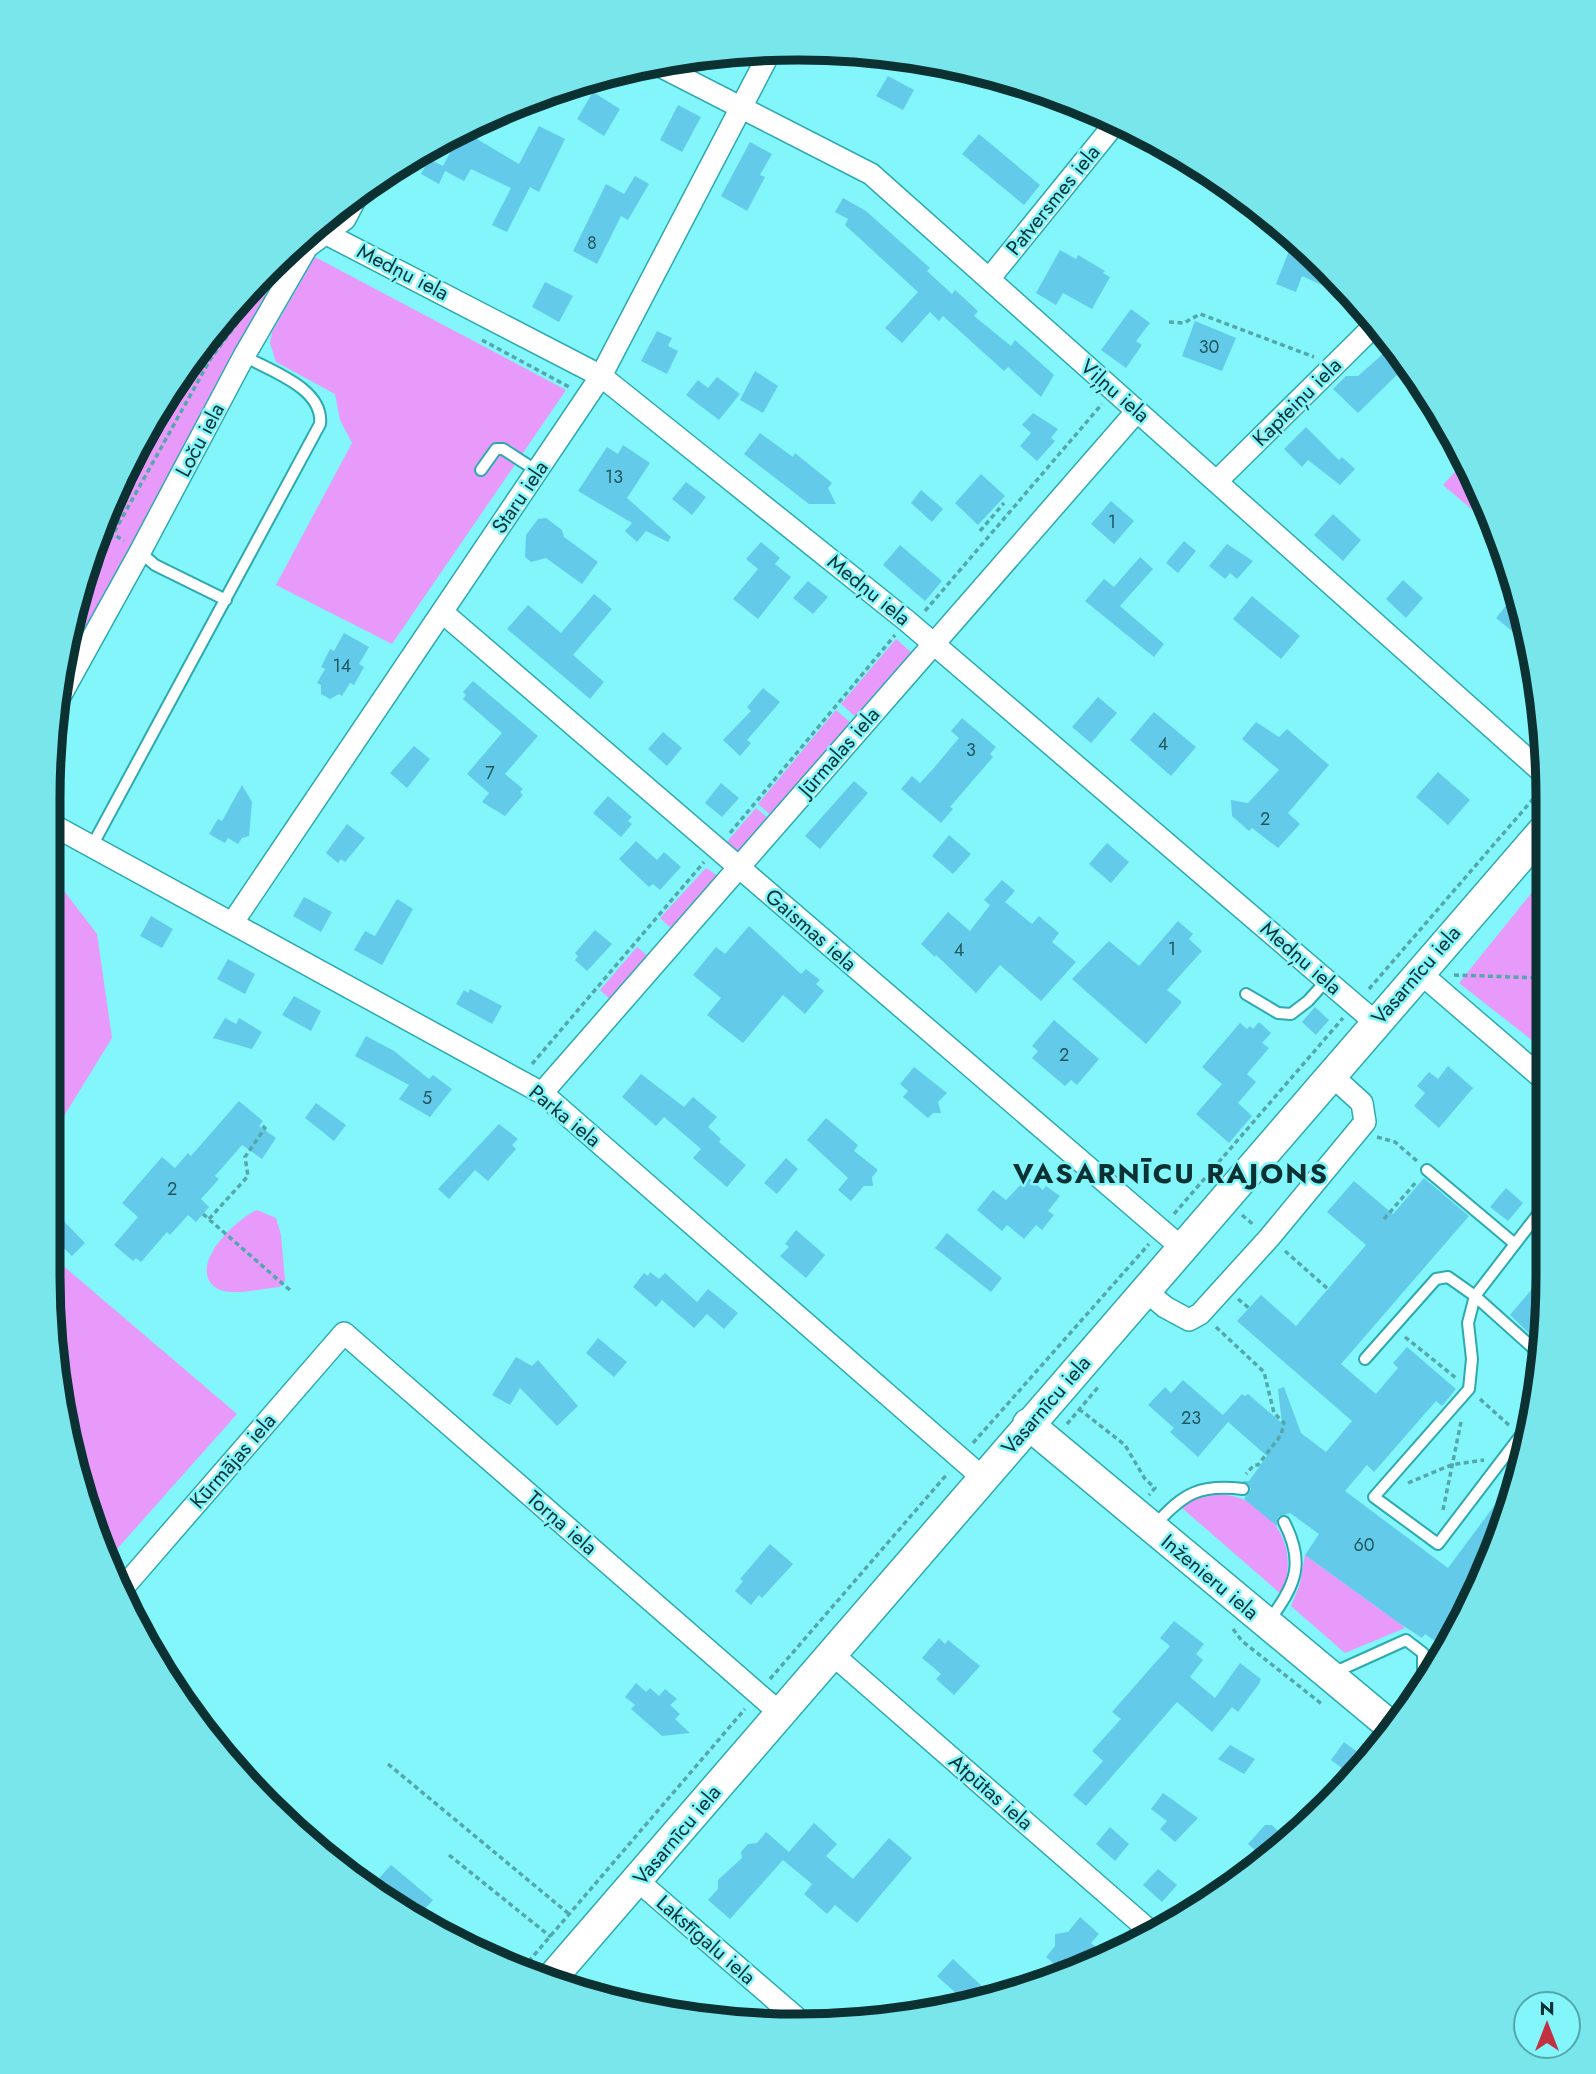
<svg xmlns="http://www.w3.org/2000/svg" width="1596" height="2074" viewBox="0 0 1596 2074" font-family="Jost,sans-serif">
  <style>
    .green { fill: #e79afa }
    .building { fill: #63cbe9 }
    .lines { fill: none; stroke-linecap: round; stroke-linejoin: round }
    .lane-casing { stroke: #2caaaf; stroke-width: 14 }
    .street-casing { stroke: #2caaaf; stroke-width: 24 }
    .secondary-casing { stroke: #2caaaf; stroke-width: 33 }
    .path { stroke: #54a8ac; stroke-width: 3.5; stroke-dasharray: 5 3.5; stroke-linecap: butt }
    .lane { stroke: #fff; stroke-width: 10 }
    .street { stroke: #fff; stroke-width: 21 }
    .secondary { stroke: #fff; stroke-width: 30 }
    .labels { text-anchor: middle; stroke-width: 5; stroke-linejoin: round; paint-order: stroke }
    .number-label { font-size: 18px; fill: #215860 }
    .street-label { font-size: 21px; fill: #0b3133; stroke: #83f6fb }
    .district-label { font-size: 28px; font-weight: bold; letter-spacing: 2px; fill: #0b3133; stroke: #83f6fb }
    .rim { fill: none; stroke: #0b3133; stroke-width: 9 }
  </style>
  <rect width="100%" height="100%" fill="#83f6fb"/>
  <path class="green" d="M295,244L296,249L63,667L73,603L125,466L202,341L267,267Z
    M315,257L566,390L392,644L276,585L352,443L340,420L335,394L276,362L270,343L272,332Z
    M1463,463L1496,530L1443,485Z
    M896,639L912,653L857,718L841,704Z
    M836,710L851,723L773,817L758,804Z
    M756,808L768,818L769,823L743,851L736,852L725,844Z
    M706,868L718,876L673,930L660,918Z
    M48,870L97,934L112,1038L48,1142Z
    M1542,880V1048L1459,983Z
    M637,947L649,957L612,1001L600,990Z
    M257,1210L276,1218L281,1235L285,1281L280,1287C263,1288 229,1298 215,1287C187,1265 237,1218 257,1210Z
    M47,1252L237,1414L109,1558L73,1471L47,1276Z
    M1219,1494C1269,1497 1303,1547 1281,1594L1181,1507L1195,1499Z
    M1305,1555L1399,1623L1405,1628L1345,1653L1291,1606L1300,1584Z"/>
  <path class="building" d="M888,76L914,90L903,110L876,96Z
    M593,92L620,109L604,136L577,119Z
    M678,105L701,117L682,152L660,140Z
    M539,126L565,139L539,192L530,187L507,232L492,225L511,188L471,169L464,181L445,171L439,184L421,174L429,159L443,166L462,130L519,164Z
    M979,134L1040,185L1024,205L962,154Z
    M750,142L772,154L760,175L765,177L747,211L721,196Z
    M635,176L649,184L628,220L621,216L597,264L573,251L606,184L624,194Z
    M843,198L866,211L930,268L927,271L952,294L955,290L978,311L974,316L1011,346L1015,340L1054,375L1041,397L1008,367L1004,371L943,316L939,321L930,312L902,343L885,328L918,292L845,225L848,219L835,212Z
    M1294,238L1329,267L1357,301L1302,276L1296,292L1276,284Z
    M1060,250L1076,259L1078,255L1105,271L1103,273L1110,277L1092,309L1063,293L1056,305L1036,293Z
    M545,282L573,296L559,322L532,307Z
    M1131,309L1150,323L1136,341L1142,345L1126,368L1101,350Z
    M1195,321L1236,338L1222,371L1182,356Z
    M657,331L672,338L668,346L678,351L667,374L641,361Z
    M1393,345L1408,364L1358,413L1333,389L1346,376H1358Z
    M755,371L778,386L763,413L740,400Z
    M717,377L740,394L719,420L686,395L698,380L708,388Z
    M1033,413L1058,429L1051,438L1055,441L1037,461L1020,446L1031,433L1022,425Z
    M1306,427L1339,460L1342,457L1355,469L1340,485L1308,460L1302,467L1284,449Z
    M760,433L793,457L795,453L832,483L828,488L836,504H809L744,454Z
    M623,445L650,463L627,498L671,537L668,542L646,531L637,542L625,531L632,523L578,491L607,447L618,454Z
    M981,474L1005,496L978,525L955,503Z
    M686,482L706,497L692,515L672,499Z
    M921,490L943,509L932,522L911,503Z
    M1111,501L1134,521L1114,544L1091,524Z
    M1333,514L1361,540L1343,561L1314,535Z
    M546,518L562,530L564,537L598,562L582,584L546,558L531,562L525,557L526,535L538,519Z
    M1184,541L1196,551L1178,573L1166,563Z
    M761,542L780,558L775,564L791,577L758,619L733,599L758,569L746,559Z
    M1227,544L1253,561L1237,579L1230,573L1225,579L1209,566Z
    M900,545L942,581L925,601L883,565Z
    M1140,557L1153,569L1120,606L1164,644L1154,657L1085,601L1104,579L1114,587Z
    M1403,580L1423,598L1406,618L1386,599Z
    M808,581L828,597L813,614L793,598Z
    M1517,592L1525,627L1518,636L1496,618Z
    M594,594L612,609L573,655L604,682L590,699L507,629L528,605L561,633Z
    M1252,596L1300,636L1281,659L1233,619Z
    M344,633L369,647L359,664L364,667L354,685L350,683L342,696L339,694L330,699L321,694V685L317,683L325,669L321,667L330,649L334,651Z
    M473,681L538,736L505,774L523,789L520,792L523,795L505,816L482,802L489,793L467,774L502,733L463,699L466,695L463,692Z
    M763,688L780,702L747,740L751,743L740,756L723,740L751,711L747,707Z
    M1098,697L1117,713L1091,743L1072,727Z
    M1154,712L1196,747L1171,776L1130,740Z
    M962,718L996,747L990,754L993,757L950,807L953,809L941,823L901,789L912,776L920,783L933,769L959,738L951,731Z
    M1256,722L1279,737L1287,729L1329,765L1288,813L1300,824L1278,848L1252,828L1249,831L1232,816L1231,800L1248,803L1279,770L1242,739Z
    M663,732L682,748L667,766L648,749Z
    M414,746L430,759L407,788L390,773Z
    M1438,772L1470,800L1448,825L1416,797Z
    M854,781L868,793L820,849L805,836Z
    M721,783L739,798L722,817L705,803Z
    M242,785L252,802L249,836L242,838L238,844L228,838L225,843L209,834L218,819L222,821Z
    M608,796L632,817L628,821L632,824L621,837L593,813Z
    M347,824L365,838L345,862L341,859L338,863L326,853Z
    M949,835L971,854L953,874L932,856Z
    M636,841L657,860L664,852L681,867L660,890L653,884L649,887L619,859Z
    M1107,843L1129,862L1111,883L1089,864Z
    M1002,880L1015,891L1005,902L1032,924L1039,916L1059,933L1052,942L1076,962L1041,1001L1000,965L976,993L936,955L935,957L921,944L948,912L970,931L990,905L984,900Z
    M304,897L332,912L321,932L293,916Z
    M397,899L413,909L382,965L354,950L365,931L375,936Z
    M151,916L173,929L162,948L140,936Z
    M1178,921L1193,934L1189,939L1202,951L1167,990L1182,1002L1146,1044L1072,979L1109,941L1139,966Z
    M749,926L801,974L806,969L820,980L816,984L824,991L805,1014L783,995L743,1043L707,1015L721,998L693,975L716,947L725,954Z
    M595,930L612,944L587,971L575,960L578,956L575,953Z
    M228,959L255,974L245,994L217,979Z
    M470,989L502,1006L492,1024L456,1004L464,990L468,993Z
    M294,996L321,1011L311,1031L282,1015Z
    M1315,1007L1329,1020L1316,1035L1302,1022Z
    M225,1018L236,1024L239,1018L262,1032L252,1049L213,1038Z
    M1054,1020L1099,1059L1077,1085L1071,1080L1065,1086L1032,1058L1038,1051L1032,1046Z
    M1259,1022L1271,1033L1262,1043L1269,1048L1247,1074L1256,1082L1238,1103L1252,1116L1229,1143L1196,1114L1222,1084L1202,1067L1240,1023L1247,1029L1250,1026L1253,1029Z
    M366,1036L394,1051L429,1079L433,1075L452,1089L430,1117L399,1099L409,1085L355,1056Z
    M1448,1066L1473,1088L1439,1128L1414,1106L1425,1093L1417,1086L1429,1072L1438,1079Z
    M914,1067L947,1093L938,1102L941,1113H933L928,1118L903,1097L908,1091L900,1084Z
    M641,1074L684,1107L693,1097L717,1117L708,1127L721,1139L719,1142L746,1165L727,1187L693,1158L701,1149L664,1117L656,1126L622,1097Z
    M239,1101L263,1121L259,1126L276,1138L262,1159L242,1145L215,1176L219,1179L201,1199L209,1207L196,1222L188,1215L170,1235L167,1232L141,1262L136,1258L133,1261L114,1245L138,1217L122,1203L162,1157L175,1168L188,1153L191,1156Z
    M316,1103L346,1125L334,1141L305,1118Z
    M826,1118L858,1145L854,1151L878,1170L872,1177L873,1186H864L851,1201L838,1190L848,1178L807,1140Z
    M499,1124L518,1139L512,1145L516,1149L488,1181L475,1170L449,1199L438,1189Z
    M786,1158L798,1169L777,1194L764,1183Z
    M1028,1177L1043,1190L1046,1186L1060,1196L1048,1211L1054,1215L1042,1230L1036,1225L1024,1239L1007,1225L1002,1231L977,1210L993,1190L1006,1200Z
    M1424,1178L1469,1216L1341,1364L1376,1394L1398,1368L1393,1363L1407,1347L1456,1389L1442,1406L1436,1401L1374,1472L1367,1465L1345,1491L1448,1568L1520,1471L1509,1518L1445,1648L1425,1634L1422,1638L1399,1623L1305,1555L1319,1534L1290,1513L1278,1517L1277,1526L1244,1499L1251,1489L1243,1481H1249L1267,1456L1228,1422L1198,1457L1170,1432L1174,1428L1148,1405L1165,1387L1171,1393L1183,1380L1223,1415L1242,1394L1245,1396L1248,1394L1282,1423L1278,1389L1284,1387L1301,1433L1326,1452L1352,1421L1237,1321L1261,1295L1296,1326L1366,1245L1327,1212L1354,1181L1393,1214Z
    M1506,1188L1523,1203L1508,1221L1490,1207Z
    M57,1214L85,1243L72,1256L47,1232V1223Z
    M796,1230L825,1255L806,1278L780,1256L789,1247L785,1244Z
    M947,1233L1002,1278L991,1292L935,1248Z
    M650,1272L659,1279L665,1273L697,1302L708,1289L738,1313L724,1329L707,1314L694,1328L662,1300L656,1307L633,1287L644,1273L648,1276Z
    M1542,1277V1328L1533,1337L1510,1315Z
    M598,1338L627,1362L614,1377L586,1353Z
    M516,1357L532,1366L538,1360L578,1406L557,1426L520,1388L510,1405L492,1395Z
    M770,1544L793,1564L762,1598L759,1595L751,1605L735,1591L743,1581L740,1579Z
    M1174,1621L1204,1644L1196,1654L1203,1660L1190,1677L1215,1698L1240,1663L1261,1679L1259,1684L1238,1712L1232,1707L1212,1732L1177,1702L1086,1806L1073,1795L1103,1761L1092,1751L1121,1719L1112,1712L1170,1646L1160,1638Z
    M939,1638L945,1644L948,1640L980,1666L954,1695L936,1679L941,1674L922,1658Z
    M636,1683L646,1692L650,1688L659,1696L665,1689L677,1699L670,1705L680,1714L675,1719L690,1733L662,1736L631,1709L635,1705L625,1697Z
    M1344,1742L1364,1757L1362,1760L1365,1763L1354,1777L1331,1760Z
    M1230,1745L1255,1759L1244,1774L1218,1759Z
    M1163,1793L1198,1818L1175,1842L1160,1829L1167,1821L1151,1809Z
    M814,1823L837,1844L826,1856L853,1879L889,1838L912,1858L857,1923L835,1905L827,1914L804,1894L812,1884L783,1860L730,1919L708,1900L718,1889V1880L742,1858L741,1852L748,1844L757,1843L766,1832L789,1852Z
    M1265,1825H1272L1284,1837L1265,1859L1248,1844Z
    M1110,1827L1129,1844L1115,1861L1096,1844Z
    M391,1865L433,1900L415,1920L371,1887Z
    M1158,1869L1177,1885L1162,1902L1143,1885Z
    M1080,1917L1099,1934L1091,1943L1105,1955L1066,1974L1046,1957L1055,1946V1934L1068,1932Z
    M953,1959L985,1989L973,2002L968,2004L937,1976Z"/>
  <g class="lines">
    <g class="lane-casing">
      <path id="lane" d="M481,470L496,449H503L537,471
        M140,552L155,565L226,600
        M92,846L320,424C324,388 270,371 244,356
        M1246,994L1278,1013L1291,1014L1308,1001L1327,980
        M1427,1170L1515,1244
        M1542,1356L1475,1296L1542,1209
        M1365,1359L1436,1279L1448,1277L1475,1296L1468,1323L1472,1359L1469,1389L1374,1497L1438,1544L1531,1422
        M1155,1525C1184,1493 1199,1484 1243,1489
        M1269,1621C1295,1585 1306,1564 1284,1522
        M1333,1673L1406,1640L1423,1653V1692"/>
    </g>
    <g class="street-casing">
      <path id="street" d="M652,62L871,174L1542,772
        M315,228L601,376L907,621L1375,1022
        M989,279L1117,121
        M1218,480L1376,324
        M442,612L1182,1248
        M57,702L140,552L244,356L307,247L345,219L359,192
        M49,823L542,1093L983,1478
        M233,922L601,376L771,50
        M1419,972L1542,1078
        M542,1093L1137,411
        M1145,1290L1165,1307L1189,1320L1200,1314L1269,1238L1365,1122L1362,1103L1330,1074
        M122,1589L344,1333L780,1713
        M831,1653L1151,1932
        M638,1881L806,2026"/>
    </g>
    <g class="secondary-casing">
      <path id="secondary" d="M1028,1424L1393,1728
        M551,1979L1542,832"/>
    </g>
    <path class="path" d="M1169,322L1184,323L1200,314L1314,357
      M482,340L571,388
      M102,527L124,541
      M980,531L1004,503
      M73,606L211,358L241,318
      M925,611L1102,404
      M730,833L895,635
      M1454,975L1542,978
      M1369,989L1540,791
      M532,1064L704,862
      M48,1083C56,1033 68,974 48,926
      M1377,1137L1395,1142L1417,1161
      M203,1214L291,1291
      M1174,1214L1343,1018
      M1242,1215L1255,1226
      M209,1219L248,1176L245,1157L265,1128L260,1124
      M1384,1219L1417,1181
      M1285,1251L1328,1289
      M1238,1299L1249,1308
      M1216,1327L1264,1372L1274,1413L1284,1423L1281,1435L1258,1465H1254L1246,1474
      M1405,1337L1456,1378
      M1480,1399L1511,1427
      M1079,1409L1125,1445L1145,1479L1155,1488L1149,1495
      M1067,1424L1100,1385
      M973,1443L1149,1244
      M1408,1483L1451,1465L1484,1460
      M1443,1510L1461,1422
      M1233,1629L1242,1641L1323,1705
      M770,1679L948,1473
      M388,1764L569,1914
      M449,1855L551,1937
      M523,1968L745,1709"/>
    <use href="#lane" class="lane"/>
    <use href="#street" class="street"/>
    <use href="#secondary" class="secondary"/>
  </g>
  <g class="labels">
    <g class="number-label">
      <text x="592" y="249">8</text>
      <text x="1209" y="353">30</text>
      <text x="614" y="483">13</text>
      <text x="1112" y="528">1</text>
      <text x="342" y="672">14</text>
      <text x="1163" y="750">4</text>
      <text x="971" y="756">3</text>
      <text x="490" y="779">7</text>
      <text x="1265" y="825">2</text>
      <text x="1172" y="955">1</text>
      <text x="959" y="956">4</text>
      <text x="1064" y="1061">2</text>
      <text x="427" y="1104">5</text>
      <text x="172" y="1195">2</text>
      <text x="1191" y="1424">23</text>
      <text x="1364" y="1551">60</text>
    </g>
    <g class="street-label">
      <text transform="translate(1053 200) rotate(-51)" y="7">Patversmes iela</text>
      <text transform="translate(403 272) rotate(27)" y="7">Medņu iela</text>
      <text transform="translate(1115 391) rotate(41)" y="7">Viļņu iela</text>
      <text transform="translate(1297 402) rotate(-45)" y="7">Kapteiņu iela</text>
      <text transform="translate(200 440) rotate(-62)" y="7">Loču iela</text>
      <text transform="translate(520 497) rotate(-56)" y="7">Staru iela</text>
      <text transform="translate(869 590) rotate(39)" y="7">Medņu iela</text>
      <text transform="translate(839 752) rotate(-49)" y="7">Jūrmalas iela</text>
      <text transform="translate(811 930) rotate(41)" y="7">Gaismas iela</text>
      <text transform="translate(1301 958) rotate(41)" y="7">Medņu iela</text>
      <text transform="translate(1416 975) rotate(-49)" y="7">Vasarnīcu iela</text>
      <text transform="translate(565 1116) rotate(39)" y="7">Parka iela</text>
      <text transform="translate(1046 1405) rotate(-49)" y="7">Vasarnīcu iela</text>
      <text transform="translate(233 1461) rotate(-49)" y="7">Kūrmājas iela</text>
      <text transform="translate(562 1523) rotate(41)" y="7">Torņa iela</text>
      <text transform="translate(1210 1577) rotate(40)" y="7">Inženieru iela</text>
      <text transform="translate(991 1792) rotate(41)" y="7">Atpūtas iela</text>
      <text transform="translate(677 1835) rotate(-50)" y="7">Vasarnīcu iela</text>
      <text transform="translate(706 1940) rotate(41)" y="7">Lakstīgalu iela</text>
    </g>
    <g class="district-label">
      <text x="1171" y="1183">VASARNĪCU RAJONS</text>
    </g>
  </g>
  <path d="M0 0H1596V2074H0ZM798 60H798A738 738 0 0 1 1536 798V1276A738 738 0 0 1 798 2014H798A738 738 0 0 1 60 1276V798A738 738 0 0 1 798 60Z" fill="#79e6eb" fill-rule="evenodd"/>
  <path class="rim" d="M798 60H798A738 738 0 0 1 1536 798V1276A738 738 0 0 1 798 2014H798A738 738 0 0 1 60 1276V798A738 738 0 0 1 798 60Z"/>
  <g transform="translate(1547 2025)"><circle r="33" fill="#83f6fb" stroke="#53a7ab" stroke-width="2"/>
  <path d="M0-5L12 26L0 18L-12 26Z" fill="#c13142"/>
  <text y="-10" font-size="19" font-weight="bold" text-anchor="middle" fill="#0b3133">N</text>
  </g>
</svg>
